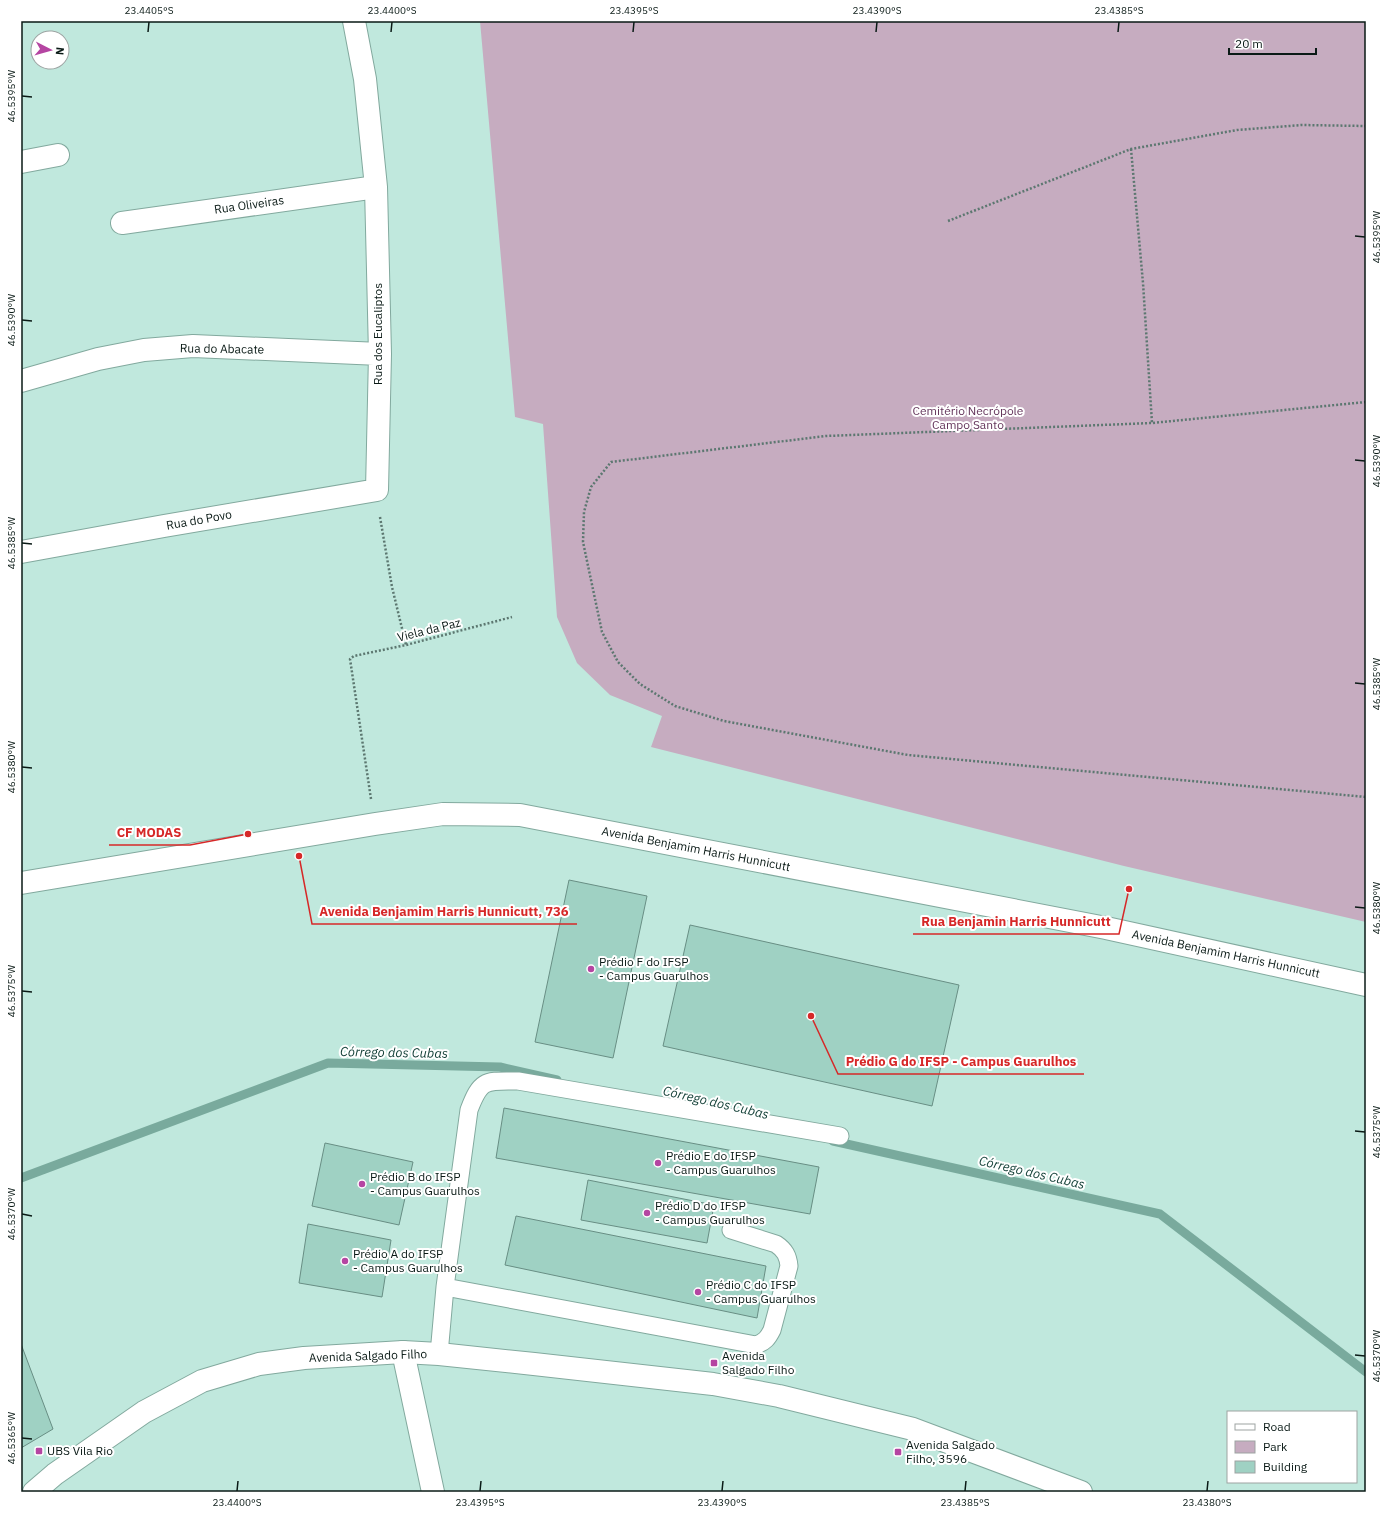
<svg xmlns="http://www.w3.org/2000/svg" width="1387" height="1513" viewBox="0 0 1387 1513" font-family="'IBM Plex Sans',sans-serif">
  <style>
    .green { fill: #c6acc0 }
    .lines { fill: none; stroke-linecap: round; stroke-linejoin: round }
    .stream { stroke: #79aa9d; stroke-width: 9 }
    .building { fill: #9fd1c3; stroke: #688e84 }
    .service-casing { stroke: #82a99e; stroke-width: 19 }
    .minor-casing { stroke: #82a99e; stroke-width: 24 }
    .tertiary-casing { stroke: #82a99e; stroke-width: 24 }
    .secondary-casing { stroke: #82a99e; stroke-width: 24 }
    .path { stroke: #5c7770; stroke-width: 2.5; stroke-dasharray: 2 2; stroke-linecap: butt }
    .service { stroke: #fff; stroke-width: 17 }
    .minor { stroke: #fff; stroke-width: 22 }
    .tertiary { stroke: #fff; stroke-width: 22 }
    .secondary { stroke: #fff; stroke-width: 22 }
    .ticks { fill: none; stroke: #0a1a16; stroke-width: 1.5 }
    .poi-dot { fill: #b545a2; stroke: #fff; stroke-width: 1.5 }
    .labels { text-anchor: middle; stroke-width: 4; stroke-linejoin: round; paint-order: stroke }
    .street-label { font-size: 12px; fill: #0a1a16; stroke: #fff }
    .park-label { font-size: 12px; fill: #63345a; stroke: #fff }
    .poi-label { font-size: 12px; fill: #0a1a16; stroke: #fff; text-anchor: start }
    .water-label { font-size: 13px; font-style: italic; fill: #0e3c33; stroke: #fff }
    .leader { fill: none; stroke: #d62828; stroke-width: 1.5 }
    .callout-dot { fill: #d62828; stroke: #fff; stroke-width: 1.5 }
    .callout-label { font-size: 13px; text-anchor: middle; font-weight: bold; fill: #d62828; stroke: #fff; stroke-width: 4; stroke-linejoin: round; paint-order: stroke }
    .neatline { fill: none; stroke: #0a1a16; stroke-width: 1.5 }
    .ticks-label { font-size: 10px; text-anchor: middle; fill: #0a1a16 }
  </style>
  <rect width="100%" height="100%" fill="#c0e8dd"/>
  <path class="green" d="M480,21H1366V922L1124,866L651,747L662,716L610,695L577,663L557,617L543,424L515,417Z"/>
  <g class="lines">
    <path class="stream" d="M833,1141L1160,1214L1366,1372
      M21,1178L328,1063L500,1067L557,1080"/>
  </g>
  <path class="building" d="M569,880L647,896L613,1058L535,1042Z
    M690,925L959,985L932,1106L663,1046Z
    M504,1108L819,1167L810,1214L496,1158Z
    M325,1143L413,1162L399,1225L312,1206Z
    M588,1180L714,1205L707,1243L581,1220Z
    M516,1216L766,1266L757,1318L505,1265Z
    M308,1224L391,1240L382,1297L299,1283Z
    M21,1344L53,1429L21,1448Z"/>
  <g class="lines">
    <g class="service-casing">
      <path id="service" d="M445,1287L756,1345C765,1342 768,1338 772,1330L789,1266C788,1256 785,1250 776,1244L731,1230
        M439,1354L445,1287L469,1110C481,1078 486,1081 518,1081L840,1136"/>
    </g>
    <g class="minor-casing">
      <path id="minor" d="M21,162L58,155
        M122,223L376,187
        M21,381L98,359L144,350L193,346L380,354
        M21,552L164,526L377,490L380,354L376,187L365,79L354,21
        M403,1352L433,1492"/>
    </g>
    <g class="tertiary-casing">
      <path id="tertiary" d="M34,1492L55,1474L144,1412L202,1381L259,1364L304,1358L403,1352L439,1354L534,1364L713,1384L779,1396L913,1429L1081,1492"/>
    </g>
    <g class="secondary-casing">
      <path id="secondary" d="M21,883L375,824L443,814L520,815L1106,928L1366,985"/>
    </g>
    <path class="path" d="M1131,149L1143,283L1152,423
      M948,221L1131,149L1237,130L1302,125L1366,126
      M1366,402L1152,423L826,436L611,462L591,487L584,512L583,542L602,632L618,662L640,684L675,706L724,721L908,755L1366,797
      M380,517L392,587L406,645
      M371,799L350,659L354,656L406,645L512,617"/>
    <use href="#service" class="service"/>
    <use href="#minor" class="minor"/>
    <use href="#tertiary" class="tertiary"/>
    <use href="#secondary" class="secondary"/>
  </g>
  <path class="ticks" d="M148,32L149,22M391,32L392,22M633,32L634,22M876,32L877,22M1118,32L1119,22M22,96L32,97M1355,236L1365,237M22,320L32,321M1355,460L1365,461M22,543L32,544M1355,683L1365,684M22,767L32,768M1355,907L1365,908M22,991L32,992M1355,1131L1365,1132M22,1214L32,1216M1355,1355L1365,1356M22,1438L32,1439M237,1491L238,1481M480,1491L481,1481M722,1491L723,1481M965,1491L966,1481M1207,1491L1208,1481"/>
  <g class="poi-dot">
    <circle cx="591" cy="969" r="4"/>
    <circle cx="658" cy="1163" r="4"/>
    <circle cx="362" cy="1184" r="4"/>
    <circle cx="647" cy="1213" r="4"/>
    <circle cx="345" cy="1261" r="4"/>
    <circle cx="698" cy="1292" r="4"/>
    <rect x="710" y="1359" width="8" height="8" rx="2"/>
    <rect x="35" y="1447" width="8" height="8" rx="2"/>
    <rect x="894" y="1448" width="8" height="8" rx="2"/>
  </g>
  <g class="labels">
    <g class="street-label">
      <text transform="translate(249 205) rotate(-8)" y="4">Rua Oliveiras</text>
      <text transform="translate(378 334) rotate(-90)" y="4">Rua dos Eucaliptos</text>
      <text transform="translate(222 349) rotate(1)" y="4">Rua do Abacate</text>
      <text transform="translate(199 520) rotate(-10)" y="4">Rua do Povo</text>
      <text transform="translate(429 630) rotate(-14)" y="4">Viela da Paz</text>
      <text transform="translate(696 849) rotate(11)" y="4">Avenida Benjamim Harris Hunnicutt</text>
      <text transform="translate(1226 954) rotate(12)" y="4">Avenida Benjamim Harris Hunnicutt</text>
      <text transform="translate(368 1356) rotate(-2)" y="4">Avenida Salgado Filho</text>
    </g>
    <g class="park-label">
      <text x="968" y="415">Cemitério Necrópole<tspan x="968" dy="14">Campo Santo</tspan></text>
    </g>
    <g class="poi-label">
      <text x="599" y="966">Prédio F do IFSP<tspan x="599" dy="14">- Campus Guarulhos</tspan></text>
      <text x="666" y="1160">Prédio E do IFSP<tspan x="666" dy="14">- Campus Guarulhos</tspan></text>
      <text x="370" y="1181">Prédio B do IFSP<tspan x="370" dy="14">- Campus Guarulhos</tspan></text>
      <text x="655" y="1210">Prédio D do IFSP<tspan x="655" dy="14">- Campus Guarulhos</tspan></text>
      <text x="353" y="1258">Prédio A do IFSP<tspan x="353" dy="14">- Campus Guarulhos</tspan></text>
      <text x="706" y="1289">Prédio C do IFSP<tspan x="706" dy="14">- Campus Guarulhos</tspan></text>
      <text x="722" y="1360">Avenida<tspan x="722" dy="14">Salgado Filho</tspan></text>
      <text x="906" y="1449">Avenida Salgado<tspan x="906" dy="14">Filho, 3596</tspan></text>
      <text x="47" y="1455">UBS Vila Rio</text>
    </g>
    <g class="water-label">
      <text transform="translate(394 1052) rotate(1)" y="5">Córrego dos Cubas</text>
      <text transform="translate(716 1102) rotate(13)" y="5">Córrego dos Cubas</text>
      <text transform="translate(1032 1172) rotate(13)" y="5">Córrego dos Cubas</text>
    </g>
  </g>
  <path class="leader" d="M248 834L190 845H109M299 856L312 924H577M1129 889L1119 934H913M811 1016L838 1074H1084"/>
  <g class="callout-dot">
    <circle cx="248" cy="834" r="4"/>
    <circle cx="299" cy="856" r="4"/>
    <circle cx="1129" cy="889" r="4"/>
    <circle cx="811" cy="1016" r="4"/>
  </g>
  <g class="callout-label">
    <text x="149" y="837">CF MODAS</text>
    <text x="444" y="916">Avenida Benjamim Harris Hunnicutt, 736</text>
    <text x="1016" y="926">Rua Benjamin Harris Hunnicutt</text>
    <text x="961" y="1066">Prédio G do IFSP - Campus Guarulhos</text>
  </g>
  <rect width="1387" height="1513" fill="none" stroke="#ffffff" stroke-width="44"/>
  <rect x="1227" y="1411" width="130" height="72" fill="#ffffff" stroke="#9da3a2"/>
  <rect x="1235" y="1424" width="20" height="6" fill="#ffffff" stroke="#9da3a2"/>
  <text x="1263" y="1431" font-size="12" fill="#0a1a16">Road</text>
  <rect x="1235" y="1441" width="20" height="12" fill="#c6acc0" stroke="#9da3a2"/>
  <text x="1263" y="1451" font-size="12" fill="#0a1a16">Park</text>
  <rect x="1235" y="1461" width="20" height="12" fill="#9fd1c3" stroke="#9da3a2"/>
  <text x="1263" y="1471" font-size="12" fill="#0a1a16">Building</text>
  <g transform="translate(50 50) rotate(96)"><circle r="19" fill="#ffffff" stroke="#9da3a2"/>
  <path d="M0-3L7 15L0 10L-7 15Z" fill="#b545a2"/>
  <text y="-6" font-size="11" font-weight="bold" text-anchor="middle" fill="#0a1a16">N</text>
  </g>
  <path d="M1229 48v6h87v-6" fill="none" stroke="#0a1a16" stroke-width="2"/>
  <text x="1235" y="48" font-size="12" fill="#0a1a16" stroke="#ffffff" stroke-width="3" paint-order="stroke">20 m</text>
  <rect x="22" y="22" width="1343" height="1469" class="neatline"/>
  <g class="ticks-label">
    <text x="149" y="14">23.4405°S</text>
    <text x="392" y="14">23.4400°S</text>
    <text x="634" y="14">23.4395°S</text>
    <text x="877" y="14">23.4390°S</text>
    <text x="1119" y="14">23.4385°S</text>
    <text transform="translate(11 96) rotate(-90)" y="4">46.5395°W</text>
    <text transform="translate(1376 237) rotate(-90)" y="4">46.5395°W</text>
    <text transform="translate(11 320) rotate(-90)" y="4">46.5390°W</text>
    <text transform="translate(1376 461) rotate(-90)" y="4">46.5390°W</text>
    <text transform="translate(11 543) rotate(-90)" y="4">46.5385°W</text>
    <text transform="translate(1376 684) rotate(-90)" y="4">46.5385°W</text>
    <text transform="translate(11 767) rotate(-90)" y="4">46.5380°W</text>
    <text transform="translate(1376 908) rotate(-90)" y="4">46.5380°W</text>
    <text transform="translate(11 991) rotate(-90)" y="4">46.5375°W</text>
    <text transform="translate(1376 1132) rotate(-90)" y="4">46.5375°W</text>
    <text transform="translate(11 1214) rotate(-90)" y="4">46.5370°W</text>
    <text transform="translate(1376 1356) rotate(-90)" y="4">46.5370°W</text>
    <text transform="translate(11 1438) rotate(-90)" y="4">46.5365°W</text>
    <text x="237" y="1506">23.4400°S</text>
    <text x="480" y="1506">23.4395°S</text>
    <text x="722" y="1506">23.4390°S</text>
    <text x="965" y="1506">23.4385°S</text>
    <text x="1207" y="1506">23.4380°S</text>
  </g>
</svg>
